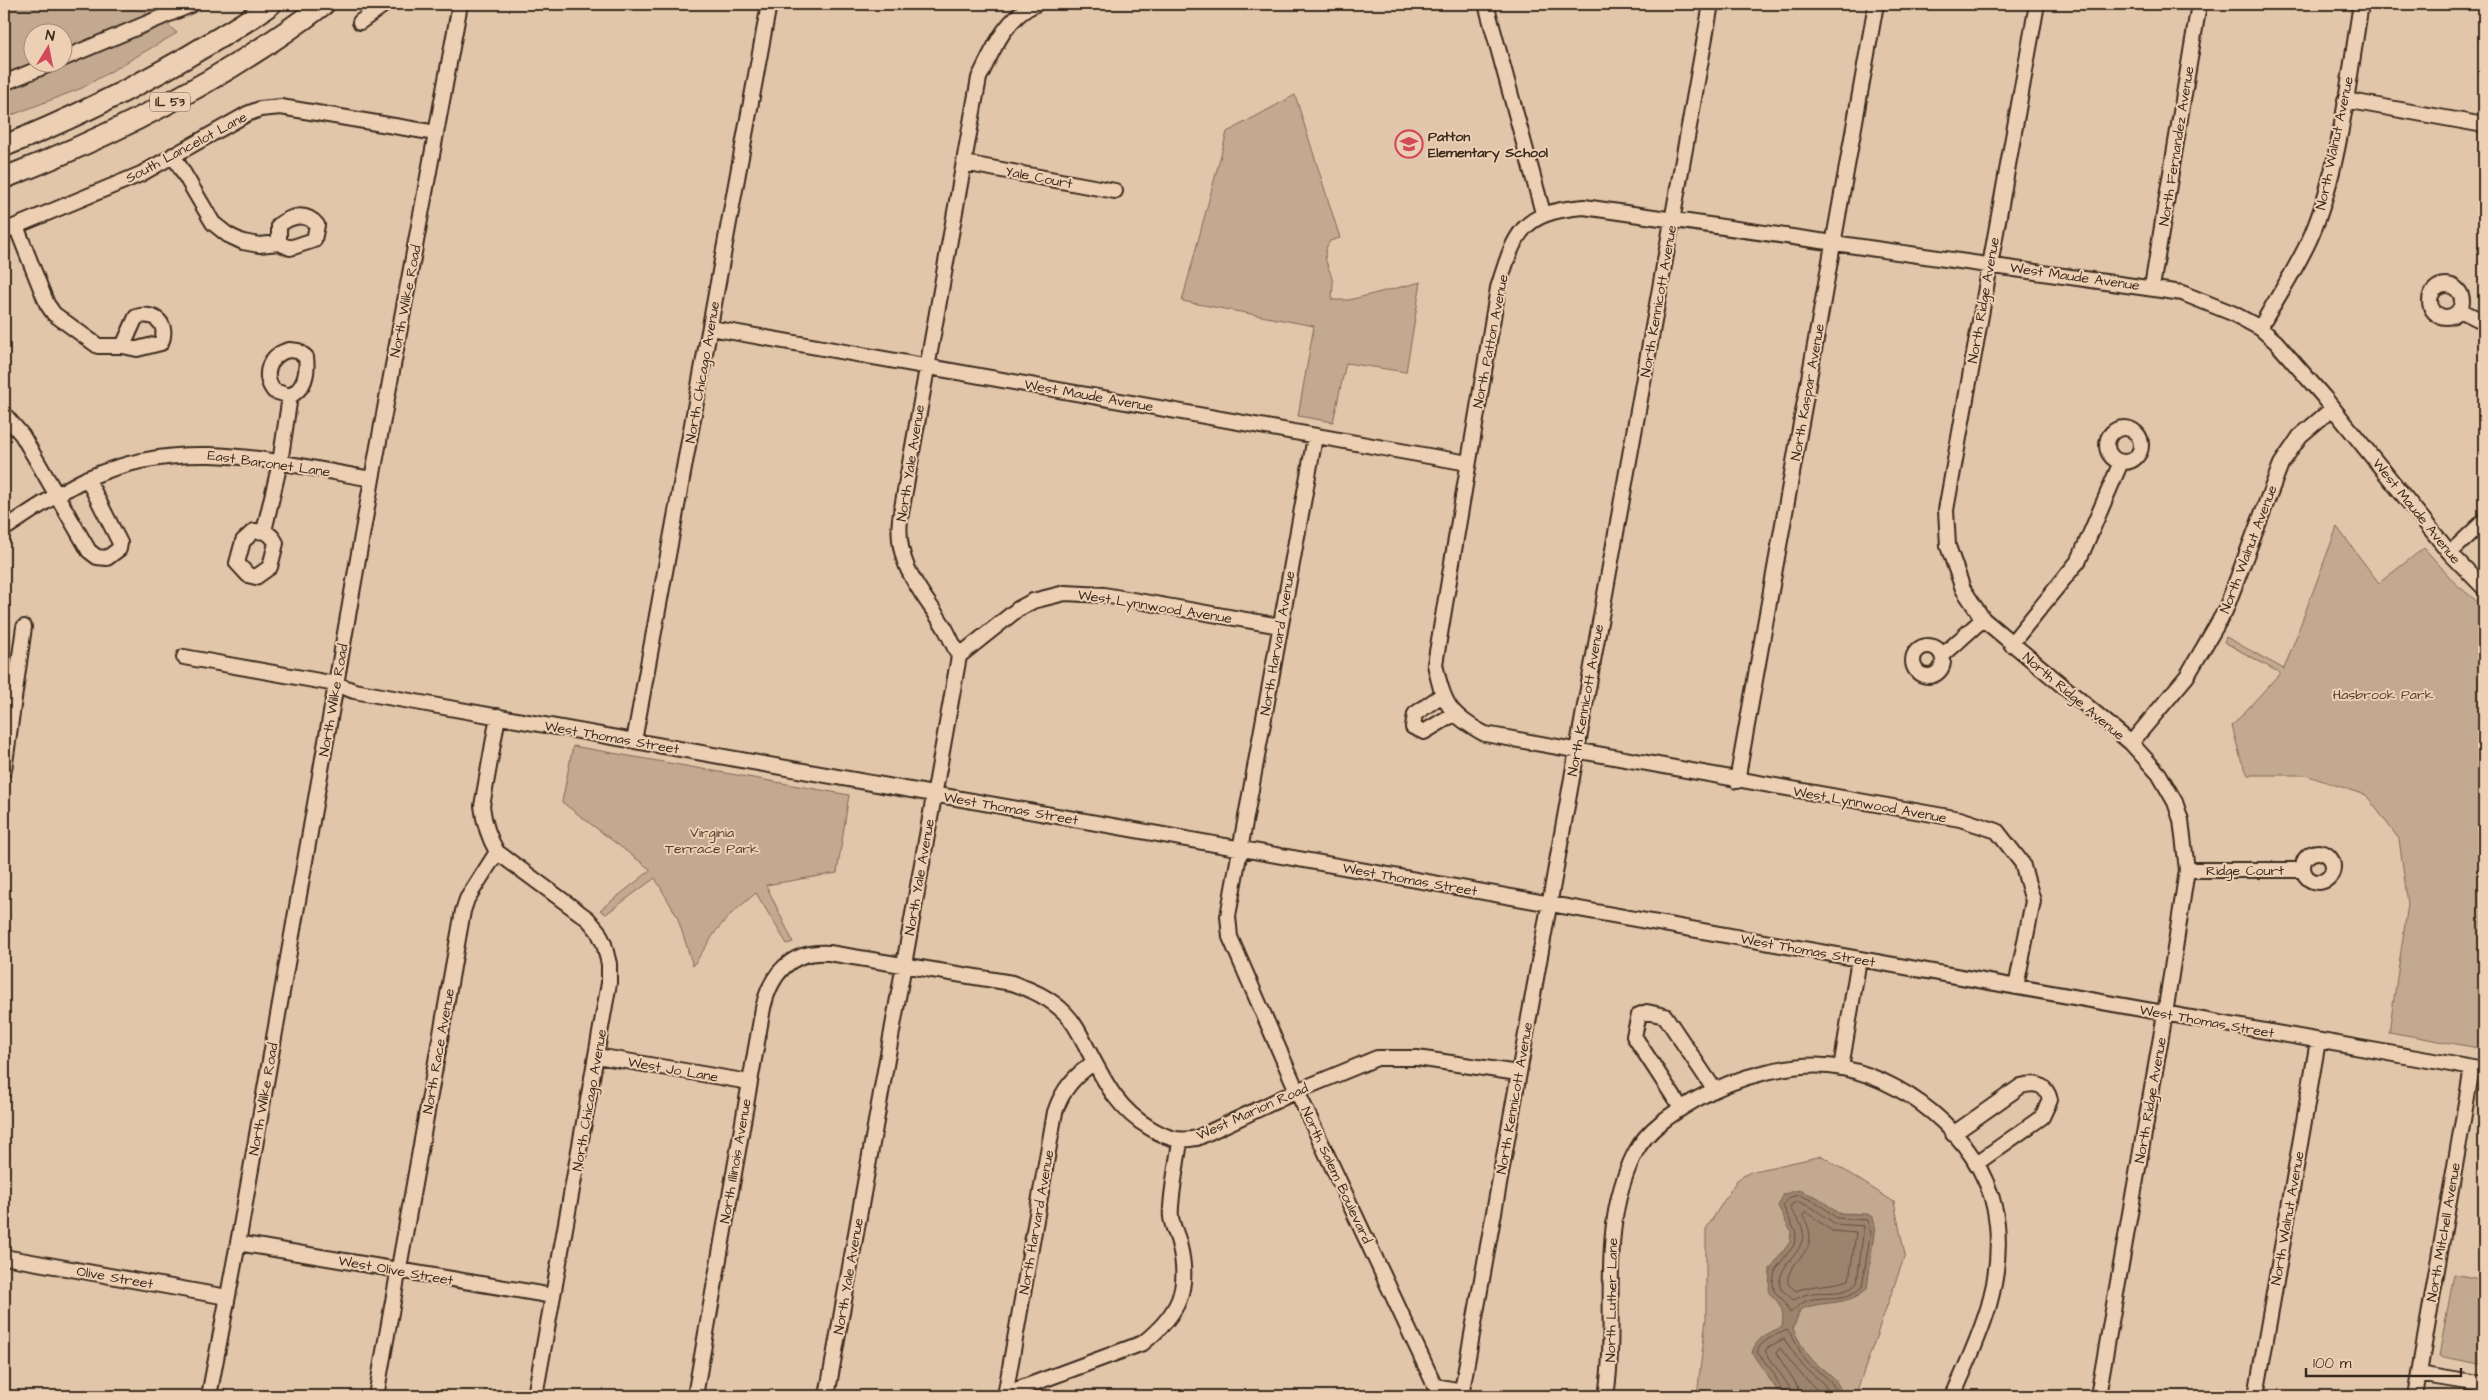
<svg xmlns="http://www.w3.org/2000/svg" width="2488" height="1400" viewBox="0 0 2488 1400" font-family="'Architects Daughter',sans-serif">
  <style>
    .green { fill: #c3a990; stroke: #7f6a57; fill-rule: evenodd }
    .water { fill: #9c836e; stroke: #755f4e }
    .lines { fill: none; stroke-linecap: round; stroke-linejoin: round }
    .shore { stroke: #624e3e; stroke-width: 1 }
    .minor-casing { stroke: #3b2a1e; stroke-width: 18 }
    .highway-casing { stroke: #3b2a1e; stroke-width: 24 }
    .minor { stroke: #edd0b3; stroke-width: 14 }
    .highway { stroke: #edd0b3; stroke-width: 20 }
    .labels { text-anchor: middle; stroke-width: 4; stroke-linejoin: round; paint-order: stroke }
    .shield { fill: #edd0b3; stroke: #705c4b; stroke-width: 1 }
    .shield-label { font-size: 12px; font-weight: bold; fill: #3b2a1e }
    .poi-label { font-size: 14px; font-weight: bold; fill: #3b2a1e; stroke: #edd0b3; text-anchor: start }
    .street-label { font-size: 14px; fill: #3b2a1e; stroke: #edd0b3 }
    .park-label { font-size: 14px; fill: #4f3d2f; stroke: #edd0b3 }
  </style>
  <rect width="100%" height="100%" fill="#e2c6aa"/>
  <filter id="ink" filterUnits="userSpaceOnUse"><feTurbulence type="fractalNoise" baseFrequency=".02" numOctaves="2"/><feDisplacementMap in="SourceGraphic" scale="10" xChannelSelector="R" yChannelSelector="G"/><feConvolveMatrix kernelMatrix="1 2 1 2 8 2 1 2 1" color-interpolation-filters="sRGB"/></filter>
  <g filter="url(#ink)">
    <path class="green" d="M4,4H80L154,12L177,33L82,88L4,118ZM32,32H62V62H32Z
      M1295,95L1340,238L1330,241C1319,257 1330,266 1333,283C1333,288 1332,294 1332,300H1349L1421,282L1406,372L1346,363L1333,422L1298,416L1314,326L1182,301L1227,132Z
      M2337,527L2379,583L2424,548L2456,584L2484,607V1049L2389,1032L2408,904L2399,839L2366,795L2305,775H2248L2241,760L2232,726L2280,673L2224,642L2226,637L2284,669Z
      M573,746L849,795L837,873L766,885L793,942L787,944L756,893L731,914L716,931L693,966L677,916L655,878L606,914L600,910L651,870L562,802Z
      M1822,1156L1894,1202L1905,1255L1858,1388L1859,1396H1697L1706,1319V1229L1737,1180L1750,1172Z
      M2454,1274L2484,1280V1365L2439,1356Z"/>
    <path class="water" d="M1799,1190L1819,1198L1838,1213L1867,1214L1873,1217L1875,1225L1867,1289C1845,1308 1823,1299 1800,1310L1793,1329C1798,1339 1803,1349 1810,1357C1821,1371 1840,1377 1842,1396H1781L1752,1353C1756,1338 1768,1333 1782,1327C1785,1311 1781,1304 1769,1293L1770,1269L1790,1242L1791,1232L1778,1206L1784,1194Z"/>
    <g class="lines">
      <path class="shore" d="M1799,1195L1816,1202L1837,1218L1868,1220L1870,1236L1862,1287C1844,1303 1827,1295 1809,1300C1800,1303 1796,1309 1790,1313L1785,1302L1774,1291L1773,1282L1775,1270L1794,1245L1796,1233L1783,1206L1788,1198Z
        M1799,1202L1813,1208L1835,1224L1864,1226L1857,1283C1845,1297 1823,1290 1808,1294C1803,1295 1798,1298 1793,1300L1780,1288C1776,1264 1805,1255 1803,1231C1802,1223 1793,1215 1790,1207L1792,1204Z
        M1806,1212L1832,1231L1856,1233L1849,1280C1831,1286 1813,1284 1796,1291L1788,1284C1785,1258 1826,1254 1803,1216Z
        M1785,1396L1773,1372L1757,1352C1761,1339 1777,1335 1787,1330C1795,1338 1799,1352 1806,1361C1817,1372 1835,1379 1837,1396
        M1792,1396L1790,1388L1765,1351L1770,1346L1784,1339L1802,1365L1823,1383L1831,1396
        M1799,1396L1797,1385L1776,1353L1780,1348L1797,1370L1823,1396"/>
      <g class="minor-casing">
        <path id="minor" d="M1486,4L1543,213
          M2037,4L1946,510L1948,546L1963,589L1983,619L2131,743L2159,774L2175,802L2181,820L2187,870L2165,1014L2098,1396
          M360,22L385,4
          M62,59L193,4
          M4,83L55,62
          M2345,100L2484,125
          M173,155L213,223L228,235L243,242L259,245L279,243L290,248L314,240L317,225C306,212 292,215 279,225V243
          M964,163L1115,191
          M16,226L47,304L54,314L98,346H123L137,349L161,343C169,325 156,311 136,317L123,346
          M4,231L141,174L247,114L260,109L281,107L436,133
          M2430 301a16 16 0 1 1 32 0a16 16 0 1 1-32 0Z
          M2152,287L2199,4
          M2460,310L2484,322
          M711,328L1468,463
          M2260,328C2277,297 2298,267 2312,234C2340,168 2349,76 2361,4
          M289,350L298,351L306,357C308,373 305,388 290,396L274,391C261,375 270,354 289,350Z
          M4,414L22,435L89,551L97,557L107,558L119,549L120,543L87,478
          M2107 445a17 17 0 1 1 34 0a17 17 0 1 1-34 0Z
          M1315,437L1228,916L1230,937L1297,1091L1435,1386L1462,1391
          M4,529C30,512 60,491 88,478C185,435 273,462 372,479
          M254,531C265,531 271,533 276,543L270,567L256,577L248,575L237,563L243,541Z
          M264,531L280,463L290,396
          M2450,553L2484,521
          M2011,644L2079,560L2121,462
          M1913 661a15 15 0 1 1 30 0a15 15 0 1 1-30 0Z
          M1943,655L1983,619
          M959,656L1018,609L1033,601L1065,593L1104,595L1280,626
          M184,657L336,684L354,691L2484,1070
          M1442,695L1415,714L1413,727L1424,732L1454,714
          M498,716L482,806C484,823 489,838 497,852L588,919L598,931L604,944L609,964V983L535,1396
          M634,741L769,4
          M2131,743L2187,676L2225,611L2281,464L2300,436L2333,408
          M4,770L24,627
          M1737,781L1876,4
          M2303 867a15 15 0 1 1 30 0a15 15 0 1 1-30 0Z
          M2187,870H2303
          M2016,987L2033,901L2022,863L1997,831L1960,819L1485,734C1449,715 1443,703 1435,664L1498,288C1515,233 1521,212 1584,207L2182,293L2232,313L2260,328L2276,342L2323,396L2450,553L2484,588
          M597,1056L749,1082
          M1841,1068L1859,959
          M1681,1108L1634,1036L1639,1015L1647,1012L1665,1016L1714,1089
          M1953,1134L2021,1086C2036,1082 2046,1084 2050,1100L2042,1117L1977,1163
          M238,1243L553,1296
          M4,1257L227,1297
          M2419,1374L2484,1385
          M1005,1394L1143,1343C1179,1314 1191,1289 1179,1243C1177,1234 1172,1226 1171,1217C1169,1203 1178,1158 1180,1141
          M209,1396L238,1243L372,479L460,4
          M376,1396L463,911L467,899L497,852
          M695,1396L763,1008C771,973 792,950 829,953L1012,983C1032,990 1050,998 1065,1013C1075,1023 1081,1036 1087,1048C1105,1082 1117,1109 1150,1128C1167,1138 1177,1142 1197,1138L1297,1091L1377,1058H1417L1518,1073
          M827,1396L959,656C954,647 950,637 945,628C922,591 895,566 900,519L979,78C992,52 1006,16 1036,4
          M1005,1396L1055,1112C1063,1088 1075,1076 1094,1062
          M1461,1396L1711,4
          M1606,1396C1619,1315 1596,1230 1635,1153C1647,1129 1673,1113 1695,1100C1734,1077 1797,1059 1842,1068C1914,1082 1990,1148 1997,1224C2003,1290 1978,1338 1953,1396
          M2256,1396L2318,1041
          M2415,1396L2472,1068"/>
      </g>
      <g class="highway-casing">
        <path id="highway" d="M4,146C67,121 128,91 187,57C215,40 245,24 271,4
          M4,178C117,134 227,78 324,4"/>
      </g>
      <use href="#minor" class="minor"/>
      <use href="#highway" class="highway"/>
    </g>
  </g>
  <defs>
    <g id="school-ring" transform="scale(1.4375)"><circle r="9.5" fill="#edd0b3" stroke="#d1495b" stroke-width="1.5"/><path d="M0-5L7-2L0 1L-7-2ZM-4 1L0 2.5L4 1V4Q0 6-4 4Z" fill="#d1495b"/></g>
  </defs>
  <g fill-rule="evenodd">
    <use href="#school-ring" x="1409" y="144"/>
  </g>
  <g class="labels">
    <rect class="shield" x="150" y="92.5" width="40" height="19" rx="4"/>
    <g class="shield-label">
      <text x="170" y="106">IL 53</text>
    </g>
    <g class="poi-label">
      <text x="1428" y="141">Patton<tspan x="1428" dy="16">Elementary School</tspan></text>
    </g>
    <g class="street-label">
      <text transform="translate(2334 143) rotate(-78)" y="5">North Walnut Avenue</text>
      <text transform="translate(2176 146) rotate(-81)" y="5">North Fernandez Avenue</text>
      <text transform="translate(186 147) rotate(-28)" y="5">South Lancelot Lane</text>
      <text transform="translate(1039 177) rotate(11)" y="5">Yale Court</text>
      <text transform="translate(2075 276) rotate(8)" y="5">West Maude Avenue</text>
      <text transform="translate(1983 300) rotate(-80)" y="5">North Ridge Avenue</text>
      <text transform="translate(405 301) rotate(-79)" y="5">North Wilke Road</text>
      <text transform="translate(1658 301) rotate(-80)" y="5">North Kennicott Avenue</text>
      <text transform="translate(1490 341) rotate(-79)" y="5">North Patton Avenue</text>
      <text transform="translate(702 372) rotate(-80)" y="5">North Chicago Avenue</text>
      <text transform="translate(1807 392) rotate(-80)" y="5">North Kaspar Avenue</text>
      <text transform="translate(1089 395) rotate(10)" y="5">West Maude Avenue</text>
      <text transform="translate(269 463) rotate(8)" y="5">East Baronet Lane</text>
      <text transform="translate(910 463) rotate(-81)" y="5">North Yale Avenue</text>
      <text transform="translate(2417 511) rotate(51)" y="5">West Maude Avenue</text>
      <text transform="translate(2248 549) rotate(-69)" y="5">North Walnut Avenue</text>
      <text transform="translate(1155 606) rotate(9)" y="5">West Lynnwood Avenue</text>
      <text transform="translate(1277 643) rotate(-80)" y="5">North Harvard Avenue</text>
      <text transform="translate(2074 696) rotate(40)" y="5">North Ridge Avenue</text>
      <text transform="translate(333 700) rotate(-80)" y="5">North Wilke Road</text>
      <text transform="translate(1585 700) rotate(-80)" y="5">North Kennicott Avenue</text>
      <text transform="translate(612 737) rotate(10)" y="5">West Thomas Street</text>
      <text transform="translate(1870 804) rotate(10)" y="5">West Lynnwood Avenue</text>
      <text transform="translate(1011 808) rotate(10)" y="5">West Thomas Street</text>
      <text x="2245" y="875">Ridge Court</text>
      <text transform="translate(919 877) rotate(-80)" y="5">North Yale Avenue</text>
      <text transform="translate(1410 879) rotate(10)" y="5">West Thomas Street</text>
      <text transform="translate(1808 950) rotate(10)" y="5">West Thomas Street</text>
      <text transform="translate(2207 1021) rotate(10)" y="5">West Thomas Street</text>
      <text transform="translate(438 1051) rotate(-80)" y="5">North Race Avenue</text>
      <text transform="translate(673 1069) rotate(10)" y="5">West Jo Lane</text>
      <text transform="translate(1514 1098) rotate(-80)" y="5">North Kennicott Avenue</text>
      <text transform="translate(263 1099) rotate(-80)" y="5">North Wilke Road</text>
      <text transform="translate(589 1100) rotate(-80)" y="5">North Chicago Avenue</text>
      <text transform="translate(2150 1100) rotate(-80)" y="5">North Ridge Avenue</text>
      <text transform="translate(1252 1111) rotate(-24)" y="5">West Marion Road</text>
      <text transform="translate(735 1161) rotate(-80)" y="5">North Illinois Avenue</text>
      <text transform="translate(1337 1175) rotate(65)" y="5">North Salem Boulevard</text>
      <text transform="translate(2287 1218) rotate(-80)" y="5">North Walnut Avenue</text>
      <text transform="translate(1036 1222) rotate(-80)" y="5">North Harvard Avenue</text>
      <text transform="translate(2443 1232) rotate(-80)" y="5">North Mitchell Avenue</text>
      <text transform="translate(396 1270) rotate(10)" y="5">West Olive Street</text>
      <text transform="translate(848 1276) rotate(-80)" y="5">North Yale Avenue</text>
      <text transform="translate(115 1277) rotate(10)" y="5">Olive Street</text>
      <text transform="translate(1611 1300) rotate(-89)" y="5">North Luther Lane</text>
    </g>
    <g class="park-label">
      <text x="2383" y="699">Hasbrook Park</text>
      <text x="712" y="837">Virginia<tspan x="712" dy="16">Terrace Park</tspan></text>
    </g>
  </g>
  <rect width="2488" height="1400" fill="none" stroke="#edd0b3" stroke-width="20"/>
  <rect x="10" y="10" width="2468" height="1380" fill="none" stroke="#3b2a1e" stroke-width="2" filter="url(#ink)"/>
  <g transform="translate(48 48) rotate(10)"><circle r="24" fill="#edd0b3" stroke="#a68e77"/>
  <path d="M0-4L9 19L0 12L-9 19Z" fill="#d1495b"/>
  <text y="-8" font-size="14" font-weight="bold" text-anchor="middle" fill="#3b2a1e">N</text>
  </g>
  <path d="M2306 1368v8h155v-8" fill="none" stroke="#3b2a1e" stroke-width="2.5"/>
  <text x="2313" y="1368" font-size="15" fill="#3b2a1e" stroke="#edd0b3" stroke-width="4" paint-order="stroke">100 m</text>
</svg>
